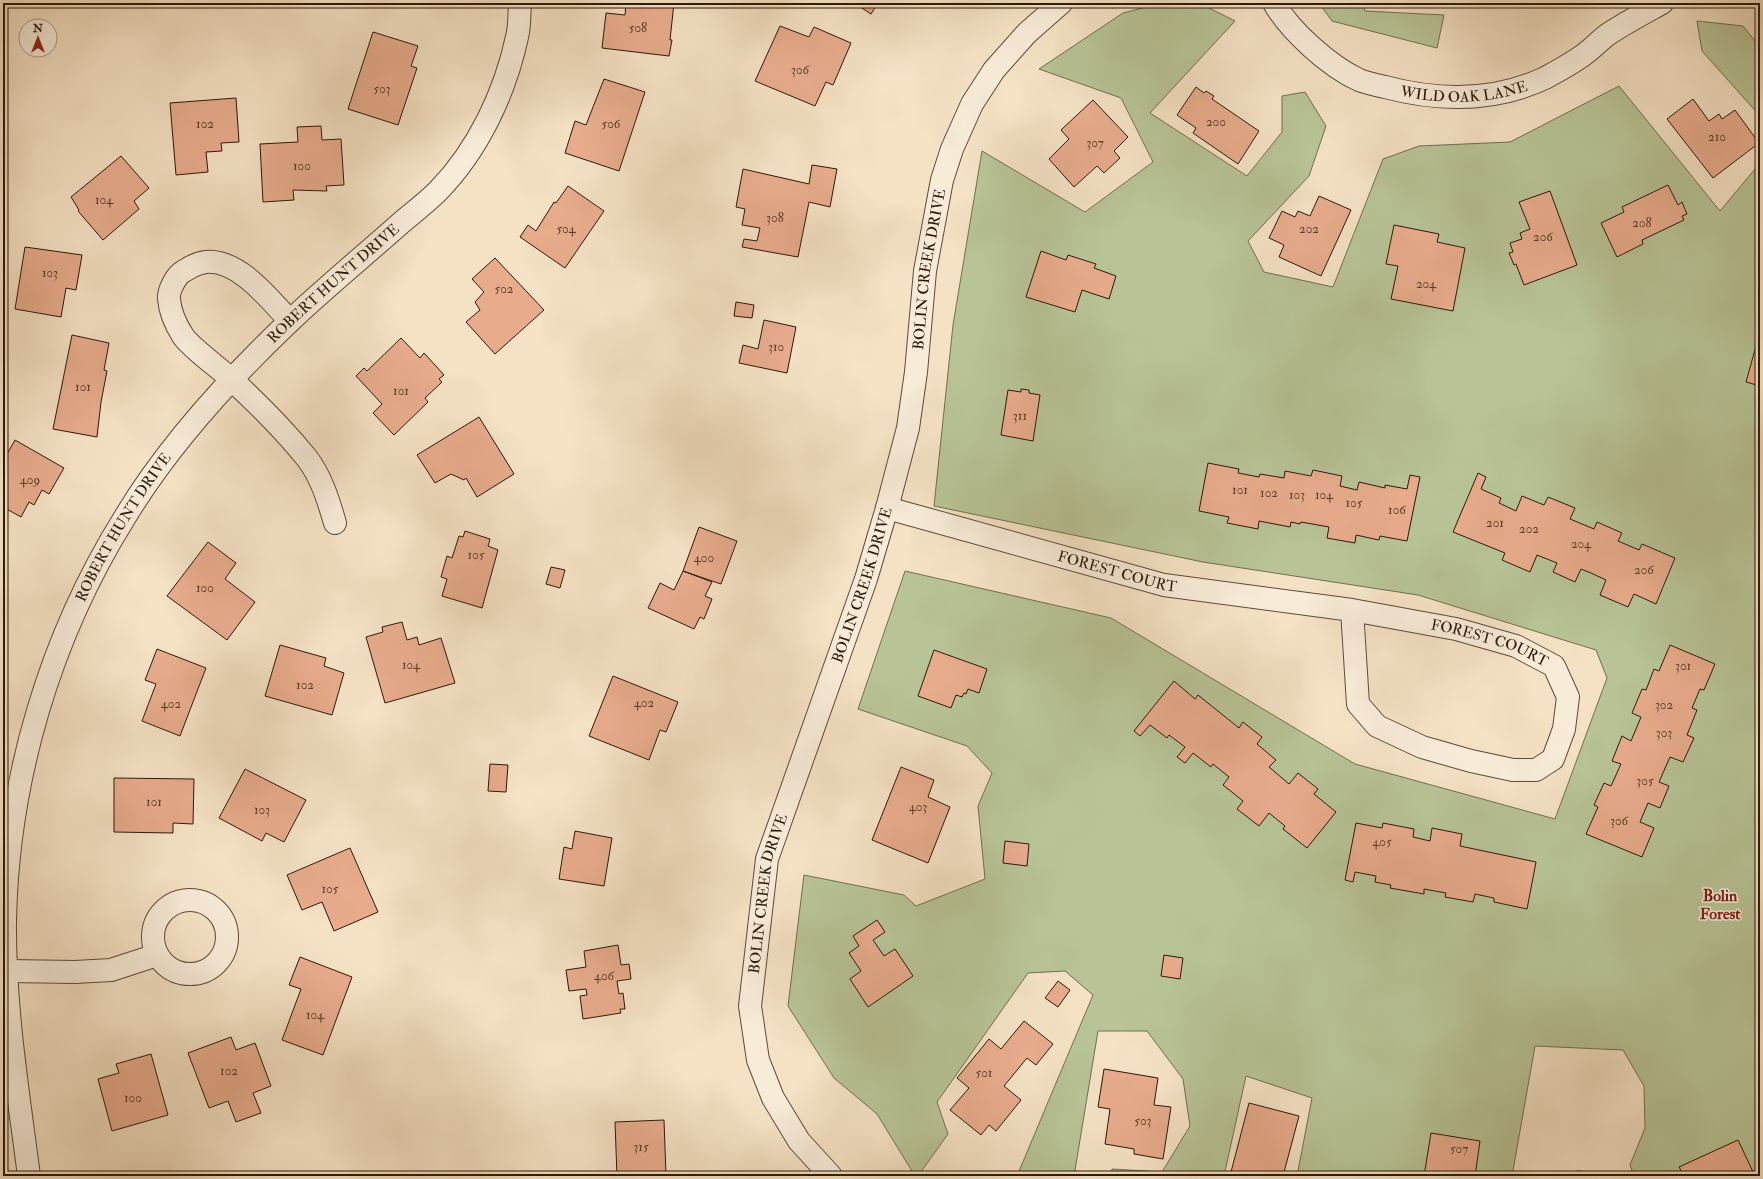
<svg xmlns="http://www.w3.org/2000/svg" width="1763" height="1179" viewBox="0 0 1763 1179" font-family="'IM FELL Double Pica',serif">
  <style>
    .green { fill: #b8c497; stroke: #726e50 }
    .building { fill: #e8ac8d; stroke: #2d1809 }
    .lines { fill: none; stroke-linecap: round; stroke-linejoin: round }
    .minor-casing { stroke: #5f4a38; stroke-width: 24 }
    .minor { stroke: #f8ecd9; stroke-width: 22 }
    .labels { text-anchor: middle; stroke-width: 3; stroke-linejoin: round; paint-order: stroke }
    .number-label { font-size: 13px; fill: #5c3d2a }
    .street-label { font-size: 15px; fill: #2d1809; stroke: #f8ecd9 }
    .neighbourhood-label { font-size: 16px; font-weight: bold; fill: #7a1f14; stroke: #f8ecd9 }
  </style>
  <rect width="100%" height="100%" fill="#f5e2c5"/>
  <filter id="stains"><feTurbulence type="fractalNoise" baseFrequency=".005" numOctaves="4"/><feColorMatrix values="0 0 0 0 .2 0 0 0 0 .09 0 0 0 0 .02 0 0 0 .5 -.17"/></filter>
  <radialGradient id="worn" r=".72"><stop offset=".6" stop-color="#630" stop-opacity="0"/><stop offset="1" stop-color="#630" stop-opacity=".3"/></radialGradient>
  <path class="green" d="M1162,3H1199L1235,21L1150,113L1247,176L1282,132V96L1305,92L1326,126L1309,176L1248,241L1264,272L1333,287L1383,159L1419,146L1510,142L1619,86L1720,211L1760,163V1176H1634L1630,1165L1645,1128L1644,1086L1623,1050L1535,1046L1512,1176H1297L1312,1098L1246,1076L1224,1176H1111L1112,1169L1162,1172L1190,1126L1183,1079L1147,1031H1098L1074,1176H1017L1093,995L1065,971L1028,973L937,1102L948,1134L918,1176H915L877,1114L834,1078L788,1006L804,875L904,895L916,906L985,879L978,806L992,773L967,746L858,709L905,571L1111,618L1355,764L1555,819L1607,678L1596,650L1418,595L1203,562L934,506L953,325L982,151L1085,212L1153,162L1121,98L1039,69L1123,13Z
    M1319,3H1362L1365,11L1444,15L1437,48L1332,21Z
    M1697,21L1743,26L1760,47V116L1702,51Z"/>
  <path class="building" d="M626,3H674L670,40H672L669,56L602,48L606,13L625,15Z
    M854,3H878L871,14Z
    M780,26L809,37L814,27L851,43L833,85L826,82L815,106L755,81Z
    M373,32L418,46L411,66L417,68L398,125L348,109Z
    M604,79L645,92L619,171L565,153L575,121L586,125Z
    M1196,87L1204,93L1206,91L1214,96L1212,99L1259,131L1238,164L1193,133L1196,128L1177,115Z
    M236,98L239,142L221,143L222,151L206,152L208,172L176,175L170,103Z
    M1693,99L1709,121L1719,114L1722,119L1735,110L1759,143L1713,178L1667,119Z
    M1093,100L1128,137L1114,151L1120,158L1104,173L1097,166L1074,187L1049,159L1069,139L1061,130Z
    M321,126L322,140L341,139L344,185L326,186L327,191L293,190L294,200L263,202L260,144L298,142L297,127Z
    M121,156L149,188L134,201L139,209L103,240L78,211L79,210L71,197Z
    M812,165L837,169L830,207L809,202L798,257L742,247L744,239L757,241L760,228L742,225L745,209L736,207L743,169L809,184Z
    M1668,185L1678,205L1682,202L1687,214L1682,216L1684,220L1642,240L1643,244L1617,257L1601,223L1624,212L1622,207Z
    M568,186L604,211L565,268L520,237L528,225L536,231L554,202L556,203Z
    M1550,191L1577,265L1524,285L1516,264L1514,265L1509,253L1513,252L1510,243L1522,239L1520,233L1530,229L1519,202Z
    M1319,196L1351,210L1321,276L1279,257L1284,245L1269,238L1282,211L1295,217L1298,211L1310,216Z
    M1394,225L1439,234L1437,242L1465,248L1453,311L1391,299L1398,266L1386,264Z
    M25,247L82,255L76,290L66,288L61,317L15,309Z
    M1041,251L1066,260L1068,255L1096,264L1094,268L1116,276L1109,299L1082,290L1075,312L1026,297Z
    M495,258L544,310L495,354L466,322L480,310L475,302L484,292L472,279Z
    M736,302L754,305L752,318L734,316Z
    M1760,319V386L1746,382L1759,335L1756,334Z
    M764,320L796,327L787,373L739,363L743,345L758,349Z
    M72,335L109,343L104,370L107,371L101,402L97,437L53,429Z
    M401,338L420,358L424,353L444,375L439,379L442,382L425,398L428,402L394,435L373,413L382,404L356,376L364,368L367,371Z
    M1021,389L1029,390V393L1040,395L1033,441L1001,435L1008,390L1021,392Z
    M479,417L514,474L477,497L466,478L464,480L451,474L435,483L417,455Z
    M15,440L64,468L49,494L42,490L34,505L29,502L21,517L3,507V461Z
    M1208,463L1239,469L1238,473L1259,477L1260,474L1284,478L1285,471L1311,476L1313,470L1342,476L1340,486L1357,490L1359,482L1385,488V485L1407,489L1410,475L1420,477L1407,541L1380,536L1379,540L1356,535L1355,543L1327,538L1329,527L1301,522L1300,524L1291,522L1290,527L1259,521L1258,529L1227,523L1229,517L1199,511Z
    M1478,473L1486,477L1481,489L1501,498L1499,503L1516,511L1522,496L1544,505L1548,497L1575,508L1570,519L1594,529L1597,522L1622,533L1618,541L1639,550L1642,544L1675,558L1656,604L1634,594L1628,607L1600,595L1606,580L1591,573L1581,569L1575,582L1553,572L1557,563L1537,555L1530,572L1502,560L1505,553L1453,532Z
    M699,527L737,541L721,584L683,571Z
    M465,531L490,539L488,546L498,550L482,608L442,596L447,579L441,577L447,556L452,558L459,536L463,537Z
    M208,542L236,563L225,579L255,602L227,640L167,596Z
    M551,567L565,570L560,588L546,584Z
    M683,571L712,582L705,596L712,599L704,619L700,617L694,629L648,608L660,583L674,590Z
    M402,622L407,640L417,637L419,645L441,638L455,683L385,703L366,637L383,632L382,627Z
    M280,645L326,658L324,666L344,673L332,715L265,696Z
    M1670,645L1715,664L1704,690L1700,689L1692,708L1697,710L1687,735L1694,738L1683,762L1670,757L1659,782L1669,786L1660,808L1648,803L1640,822L1654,828L1642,857L1586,834L1598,807L1594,805L1604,783L1611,786L1621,764L1612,761L1622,736L1631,741L1641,717L1632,713L1642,689L1646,690L1654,669L1659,671Z
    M157,649L206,668L180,736L142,721L156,684L145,680Z
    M934,650L987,669L979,693L968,689L966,694L964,693L962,697L956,695L951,708L918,696Z
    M613,676L678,702L666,732L660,730L649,760L589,736Z
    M1174,681L1195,699L1198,695L1239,728L1243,722L1262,737L1257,744L1276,760L1269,767L1289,784L1298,773L1318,789L1314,794L1336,812L1307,848L1283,829L1285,826L1269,813L1259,826L1237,809L1243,801L1223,785L1229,777L1213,764L1211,767L1193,753L1185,763L1177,757L1185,747L1169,735L1167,738L1150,725L1140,736L1134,731Z
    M490,764L508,765L506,792L488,791Z
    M901,767L934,780L928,797L950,807L928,863L872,840Z
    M245,769L306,800L284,842L266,833L262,841L219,818Z
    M114,778L194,779L193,824L173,823V833L114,832Z
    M1356,823L1382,828L1383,823L1414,829L1413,837L1430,841L1432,828L1462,834L1460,846L1536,862L1527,909L1494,902V898L1475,894L1473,902L1445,897L1446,893L1424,889V894L1390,888L1391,885L1375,882L1376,876L1355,872L1353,882L1345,880Z
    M575,831L612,838L604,886L559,879L564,847L572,849Z
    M1005,841L1029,844L1027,866L1003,863Z
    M350,848L378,912L334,931L322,902L302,910L287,875Z
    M877,920L885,932L873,940L884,956L895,949L913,976L868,1007L850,979L861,971L849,953L859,946L853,936Z
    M618,945L621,965L629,964L631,979L617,981L619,994L623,993L625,1009H620L621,1013L583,1019L580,996L587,995L586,989L569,991L566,970L586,967L584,951Z
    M1164,955L1183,958L1180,979L1161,976Z
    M300,957L352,977L323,1055L282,1040L301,989L289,985Z
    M1058,981L1070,990L1058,1007L1045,998Z
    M1024,1021L1053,1044L1036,1065L1027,1058L1004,1086L1021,1100L996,1131L989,1125L981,1135L950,1110L969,1088L957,1078L989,1039L1001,1049Z
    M231,1037L236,1050L255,1043L271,1086L253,1093L261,1113L236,1122L228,1101L209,1108L188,1053Z
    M151,1054L168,1115L112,1131L98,1079L119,1073L116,1064Z
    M1104,1069L1158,1078L1154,1105L1171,1107L1163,1159L1134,1154V1149L1105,1144L1110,1109L1098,1107Z
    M1249,1103L1299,1116L1283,1176H1265L1256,1174V1176H1246L1231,1172Z
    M664,1120L666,1176H617L615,1122Z
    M1431,1133L1480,1141L1475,1176H1424Z
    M1738,1140L1755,1176H1684L1679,1167Z
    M1577,1171L1626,1174V1176H1577Z"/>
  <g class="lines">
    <g class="minor-casing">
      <g id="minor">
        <path id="s1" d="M1274,3C1290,31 1329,66 1359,80C1367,83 1376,85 1385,87C1438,101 1494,102 1545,78C1556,72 1569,65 1579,58C1589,52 1598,42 1607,35C1625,23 1644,13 1662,3"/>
        <path d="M290,321C270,300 239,259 206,262C198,263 190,267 184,271C176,275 168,291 169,299C170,312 176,325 183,336C190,347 219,368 230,378C256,402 283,429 306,457C321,476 328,499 335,523"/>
        <path id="s2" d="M887,508L1164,585L1352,610L1456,629L1516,646L1554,666L1568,697L1564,729L1553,759L1536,770H1513L1471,761L1422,747L1377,726L1358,704L1352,610"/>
        <circle cx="190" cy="937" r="37"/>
        <path d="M7,971L75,972L111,970L157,955"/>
        <path id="s3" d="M29,1176C18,1091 4,1006 5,920C8,779 50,637 125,517C169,444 229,379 290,321C326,287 365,255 402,222C414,212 427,202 438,191C478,150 505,93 517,37C520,26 519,14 520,3"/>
        <path id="s4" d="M831,1176L799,1141L773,1098L758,1060L750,1006L767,859L866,579L887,508L908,428L916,372L925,271L942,180L952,149L972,104L994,70L1027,33L1061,3"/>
      </g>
    </g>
    <use href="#minor" class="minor"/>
  </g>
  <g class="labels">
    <g class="number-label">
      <text x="638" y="32">508</text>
      <text x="800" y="74">306</text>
      <text x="382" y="93">503</text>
      <text x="1216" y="126">200</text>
      <text x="205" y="128">102</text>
      <text x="611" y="128">506</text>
      <text x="1717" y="141">210</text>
      <text x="1095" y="147">307</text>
      <text x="302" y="170">100</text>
      <text x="104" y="204">104</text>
      <text x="775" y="222">308</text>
      <text x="1642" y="227">208</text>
      <text x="566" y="233">504</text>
      <text x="1309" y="233">202</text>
      <text x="1543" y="241">206</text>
      <text x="50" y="277">103</text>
      <text x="1426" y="288">204</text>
      <text x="504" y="293">502</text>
      <text x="776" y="351">310</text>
      <text x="83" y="391">101</text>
      <text x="401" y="395">101</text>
      <text x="1020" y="420">311</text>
      <text x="30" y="484">409</text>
      <text x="1240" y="494">101</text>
      <text x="1269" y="497">102</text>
      <text x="1297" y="499">103</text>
      <text x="1324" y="499">104</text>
      <text x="1354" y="507">105</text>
      <text x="1397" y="514">106</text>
      <text x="1495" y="527">201</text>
      <text x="1529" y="533">202</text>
      <text x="1581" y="548">204</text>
      <text x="476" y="559">105</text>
      <text x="704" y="562">400</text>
      <text x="1644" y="574">206</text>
      <text x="205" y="592">100</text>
      <text x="411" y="669">104</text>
      <text x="1683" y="670">301</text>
      <text x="305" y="689">102</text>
      <text x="644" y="707">402</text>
      <text x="171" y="708">402</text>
      <text x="1664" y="709">302</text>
      <text x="1664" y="737">303</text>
      <text x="1645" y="785">305</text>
      <text x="154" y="806">101</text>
      <text x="918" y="811">403</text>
      <text x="262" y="814">103</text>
      <text x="1619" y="825">306</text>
      <text x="1382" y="846">405</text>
      <text x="330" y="893">105</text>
      <text x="604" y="980">406</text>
      <text x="315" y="1019">104</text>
      <text x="229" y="1075">102</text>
      <text x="984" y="1077">501</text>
      <text x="133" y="1102">100</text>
      <text x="1143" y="1125">503</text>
      <text x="641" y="1151">315</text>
      <text x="1459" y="1153">507</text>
    </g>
    <g class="street-label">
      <text dy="5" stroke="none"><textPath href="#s1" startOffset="223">WILD OAK LANE</textPath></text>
      <text dy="5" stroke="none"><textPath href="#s4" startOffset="955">BOLIN CREEK DRIVE</textPath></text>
      <text dy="5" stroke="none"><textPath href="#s3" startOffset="997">ROBERT HUNT DRIVE</textPath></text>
      <text dy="5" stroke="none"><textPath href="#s3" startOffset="673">ROBERT HUNT DRIVE</textPath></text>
      <text dy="5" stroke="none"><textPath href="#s2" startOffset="239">FOREST COURT</textPath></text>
      <text dy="5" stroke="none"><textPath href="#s4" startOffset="631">BOLIN CREEK DRIVE</textPath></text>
      <text dy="5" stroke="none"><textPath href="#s2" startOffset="619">FOREST COURT</textPath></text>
      <text dy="5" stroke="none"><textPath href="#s4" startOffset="307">BOLIN CREEK DRIVE</textPath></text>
    </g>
    <g class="neighbourhood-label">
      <text x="1720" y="901">Bolin<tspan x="1720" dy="18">Forest</tspan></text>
    </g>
  </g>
  <rect width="1763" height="1179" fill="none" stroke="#f5e2c5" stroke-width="16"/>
  <rect x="4" y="4" width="1755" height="1171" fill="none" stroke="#2d1809" stroke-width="2"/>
  <rect x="8" y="8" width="1747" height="1163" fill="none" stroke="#2d1809"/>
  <g transform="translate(38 38)"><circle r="19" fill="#f8ecd9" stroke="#a79786"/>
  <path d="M0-3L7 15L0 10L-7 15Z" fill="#8f2418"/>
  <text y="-6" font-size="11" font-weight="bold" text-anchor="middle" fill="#2d1809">N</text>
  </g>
  <rect width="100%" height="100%" filter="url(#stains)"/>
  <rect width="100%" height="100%" fill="url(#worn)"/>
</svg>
